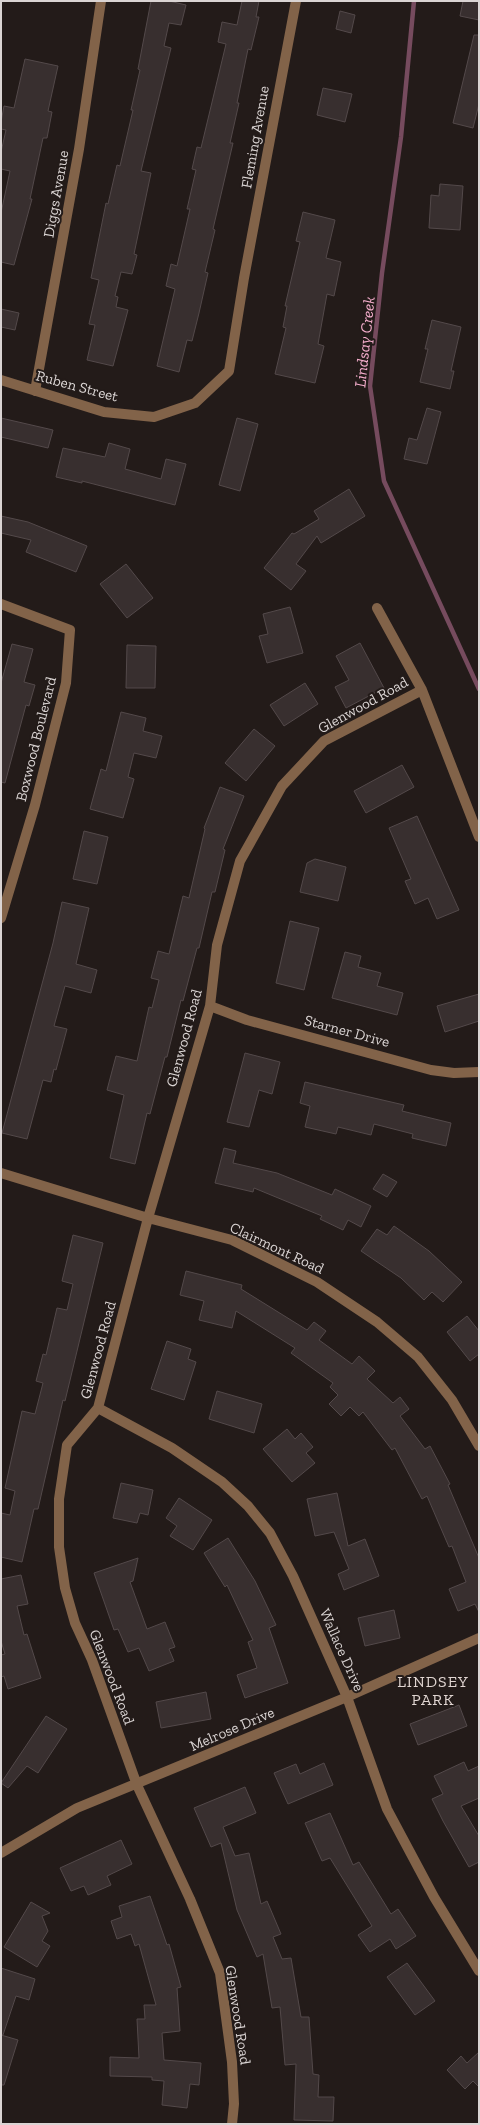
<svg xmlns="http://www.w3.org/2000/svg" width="480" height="2125" viewBox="0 0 480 2125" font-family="'Zilla Slab',serif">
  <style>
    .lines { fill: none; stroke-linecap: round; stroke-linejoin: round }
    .stream { stroke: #764b5e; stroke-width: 4.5 }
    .building { fill: #382f2f; stroke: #53494a }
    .minor { stroke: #826349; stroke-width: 10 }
    .labels { text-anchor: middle; stroke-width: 4; stroke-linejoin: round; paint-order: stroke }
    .street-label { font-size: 15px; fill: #dad4d3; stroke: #231b19 }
    .water-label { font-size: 16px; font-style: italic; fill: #f8b0cf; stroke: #231b19 }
    .neighbourhood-label { font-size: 16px; letter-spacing: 1px; fill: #e0d5d1; stroke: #231b19 }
  </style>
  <rect width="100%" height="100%" fill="#231b19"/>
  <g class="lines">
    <path class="stream" d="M414,1L401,137L382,273L370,386L384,481L479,689"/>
  </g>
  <path class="building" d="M151,1H169L186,5L181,25L169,23L164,46L171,48L141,171L151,173L134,254L137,255L132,274L121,272L115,296L118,297L116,307L128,310L113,366L87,360L95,325L89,324L99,280L91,278L106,203L108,204L117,165L120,166L133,110H131L140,70L138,69Z
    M242,1H259L256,17H259L251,50L248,49L237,103H239L230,143H233L213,229L215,230L205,272L208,273L199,313L192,341L187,340L179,372L157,366L175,289L166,286L171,264L177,266L190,209H187L196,170L192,169L197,147L201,148L226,44L218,42L222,22L237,25Z
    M463,1H479V20L460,16Z
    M340,11L355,15L351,33L336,29Z
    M474,35H479V104L473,128L453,123Z
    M25,59L58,66L48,111L52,112L47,138H43L30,199H32L14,265L1,262V213L10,171L1,169V152L6,130L1,129V122L4,106L14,108Z
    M323,88L352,94L345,122L317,115Z
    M440,184L463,186L460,230L429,228L431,195L439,196Z
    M303,212L335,220L326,258L341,262L334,296L327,294L318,344L324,346L315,383L275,374L286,328L283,327L287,306H285L300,242L296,241Z
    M1,309L19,313L15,330L1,327Z
    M432,320L461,327L451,371H454L450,389L420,382L428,349H425Z
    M427,408L441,412L427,464L404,459L409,438L417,440Z
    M1,418L53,430L48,448L1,437Z
    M237,418L258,424L240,491L219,485Z
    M109,443L130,449L125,469L161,479L166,459L186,464L175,505L82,481V483L56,477L63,448L105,457Z
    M349,489L365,516L321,543L317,536L296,564L306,571L291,590L264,568L292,533L294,534L319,519L314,511Z
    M1,516L28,522L87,546L76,572L26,552L31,540L1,533Z
    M126,564L153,598L127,618L100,584Z
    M290,607L303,653L267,663L259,636L268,634L263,614Z
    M360,643L384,688L346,708L335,687L349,680L336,656Z
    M12,644L33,649L24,682L35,685L29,706L26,705L5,783L1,782V683Z
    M127,645L156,646L155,688H126Z
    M305,683L318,704L284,726L270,705Z
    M121,712L146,718L143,731L162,736L156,758L134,753L128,777L134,779L123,818L90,809L101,769L106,771Z
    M254,729L275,746L246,781L225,763Z
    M402,765L414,787L366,813L354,791Z
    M220,787L244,796L223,849L225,850L215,892H212L199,948H197L183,1001L181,1000L167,1057H165L150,1114L147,1113L135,1164L110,1158L124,1095L107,1090L116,1056L137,1061L149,1007L152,1008L159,980L151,978L158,951L169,954L183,896L189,898L205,829L204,828Z
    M417,816L459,910L437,919L428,898L415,904L405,881L411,879L389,828Z
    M84,831L108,837L97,884L73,879Z
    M315,859L346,867L338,901L300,892L307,863Z
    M62,902L89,908L76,964L97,970L91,993L65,986L54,1026L67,1029L56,1070L54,1069L51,1082L43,1080L27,1139L2,1133L53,943Z
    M290,921L319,928L304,990L276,983Z
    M345,952L361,956L358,967L381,973L377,986L403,993L397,1015L332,998Z
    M479,994V1021L445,1032L437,1006Z
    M245,1053L280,1062L272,1094L259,1090L249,1127L227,1122Z
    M305,1082L404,1105L402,1111L451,1123L446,1146L412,1138L413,1134L374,1124L371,1135L338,1127L336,1134L305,1127L310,1106L300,1103Z
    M224,1148L236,1151L233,1163L277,1173L332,1195L335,1189L371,1206L361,1227L348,1220L343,1230L320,1219L322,1216L254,1188L253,1192L215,1183Z
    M383,1174L397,1182L387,1197L373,1189Z
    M394,1226L429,1251L462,1282L443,1302L432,1292L424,1300L401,1278L361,1251L377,1229L387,1235Z
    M73,1235L103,1243L65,1401L63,1400L38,1509H34L22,1562L1,1557V1513L10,1515L15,1491L5,1488L22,1411L35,1414L43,1383L36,1381L43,1354L46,1355L57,1308L67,1310L73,1284L62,1281Z
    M186,1271L242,1285L241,1289L307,1330L314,1322L326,1331L319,1340L352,1364L359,1356L375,1371L367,1379L393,1403L400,1397L409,1409L400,1416L425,1449L430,1446L450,1484L448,1485L479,1558V1612L475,1604L458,1611L449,1589L466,1582L452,1546L449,1547L427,1496L422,1499L395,1448L392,1450L363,1412L359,1416L350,1407L341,1416L329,1404L338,1395L330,1387L333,1383L291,1353L295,1348L236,1311L232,1328L199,1320L204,1301L180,1295Z
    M467,1316L479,1331V1354L470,1361L447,1332Z
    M167,1341L191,1349L188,1359L196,1362L184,1400L151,1389Z
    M217,1391L262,1404L254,1433L209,1419Z
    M287,1429L295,1439L301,1433L313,1447L306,1453L315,1463L292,1482L263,1449Z
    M121,1483L153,1490L148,1515L140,1513L137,1523L113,1518Z
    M337,1493L348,1546L365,1539L379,1576L344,1590L338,1574L349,1569L334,1532L315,1536L307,1499Z
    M179,1498L212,1520L193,1550L170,1536L177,1526L166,1518Z
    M228,1538L255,1581L276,1625L269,1628L288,1683L245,1698L237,1675L257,1668L248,1642L253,1640L227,1585L225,1587L204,1553Z
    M138,1558L133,1581L130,1582L147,1629L165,1622L175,1647L169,1649L174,1661L149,1671L139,1648L128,1652L118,1629L114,1630L94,1573Z
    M21,1575L28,1604L17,1606L24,1635L27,1634L41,1678L8,1689L4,1676L1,1677V1655L5,1654L1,1641V1579Z
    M394,1610L400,1638L365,1646L358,1618Z
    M206,1692L211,1719L161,1728L156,1702Z
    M459,1705L467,1726L418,1745L410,1724Z
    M46,1716L67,1729L38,1773L27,1766L8,1788L1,1783Z
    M464,1762L468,1771L479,1766V1798L461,1806L479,1836V1862L469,1867L443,1821L432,1799L443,1794L434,1776Z
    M324,1763L333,1785L288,1804L274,1773L296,1764L300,1774Z
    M245,1787L256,1813L223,1827L235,1856L249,1853L261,1904L267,1901L281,1934L273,1937L282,1959L291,1958L301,2017H309L313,2074L319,2075L318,2097H334L333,2121L294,2120L296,2064L285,2065L280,2007L272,2008L263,1954L257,1957L237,1910L221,1843L211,1847L194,1808Z
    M330,1813L353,1865L359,1862L391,1914L398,1909L416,1936L396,1949L390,1939L370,1952L358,1935L372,1926L330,1858L322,1861L305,1823Z
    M121,1840L132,1864L107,1876L111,1885L88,1895L84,1886L71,1891L60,1868Z
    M150,1896L167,1945L169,1944L181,1987L177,1988L180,2031L162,2033L164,2060L201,2063L199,2085L190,2084L187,2108L162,2105L164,2081L152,2080V2077L110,2076V2057L139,2058L137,2019H145L144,2005H156L139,1944L135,1946L131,1934L117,1939L111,1921L122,1917L119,1906Z
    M31,1902L50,1913L42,1916L48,1931L42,1941L50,1946L37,1967L4,1947Z
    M407,1963L435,2001L415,2015L387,1977Z
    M1,1968L35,1979L29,2000L16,1996L3,2035H1L18,2040L4,2085H1Z
    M479,2052V2087L473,2081L465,2089L447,2070L461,2056L467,2063Z"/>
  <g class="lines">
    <path class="minor" d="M1,380L104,412L154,417L195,403L229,371L244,278L296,1
      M35,391L79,149L101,1
      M1,604L70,630L66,683L35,805L1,918
      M377,608L422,690L479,837
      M210,1006L247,1020L431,1070L454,1073L479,1072
      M1,1173L148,1218L232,1240L317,1282L377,1322L418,1357L452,1400L479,1446
      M98,1408L172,1448L222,1482L248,1506L270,1533L293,1576L347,1697L387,1809L434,1897L479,1971
      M1,1853L77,1808L347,1697L479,1638
      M232,2124L234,2104L232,2062L220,1973L190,1899L137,1785L92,1660L75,1623L65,1588L59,1547V1499L67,1445L98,1408L148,1218L210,1006L217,945L240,861L282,786L324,741L422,690"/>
  </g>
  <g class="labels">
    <g class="street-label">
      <text transform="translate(255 137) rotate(-80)" y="5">Fleming Avenue</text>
      <text transform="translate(56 194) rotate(-80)" y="5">Diggs Avenue</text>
      <text transform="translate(77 386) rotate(15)" y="5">Ruben Street</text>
      <text transform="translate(363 705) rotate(-29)" y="5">Glenwood Road</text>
      <text transform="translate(36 739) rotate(-76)" y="5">Boxwood Boulevard</text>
      <text transform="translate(347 1031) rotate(15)" y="5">Starner Drive</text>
      <text transform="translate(184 1038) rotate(-75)" y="5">Glenwood Road</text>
      <text transform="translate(277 1248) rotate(25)" y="5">Clairmont Road</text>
      <text transform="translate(98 1350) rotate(-75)" y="5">Glenwood Road</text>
      <text transform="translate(342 1650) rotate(66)" y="5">Wallace Drive</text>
      <text transform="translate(112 1677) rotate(69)" y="5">Glenwood Road</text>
      <text transform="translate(232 1729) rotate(-23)" y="5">Melrose Drive</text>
      <text transform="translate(238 2015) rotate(81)" y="5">Glenwood Road</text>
    </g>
    <g class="water-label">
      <text transform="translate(364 342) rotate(-84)" y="6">Lindsay Creek</text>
    </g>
    <g class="neighbourhood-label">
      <text x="433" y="1687">LINDSEY<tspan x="433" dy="18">PARK</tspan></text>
    </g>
  </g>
  <rect width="480" height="2125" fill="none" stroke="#dad4d3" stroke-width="4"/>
</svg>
